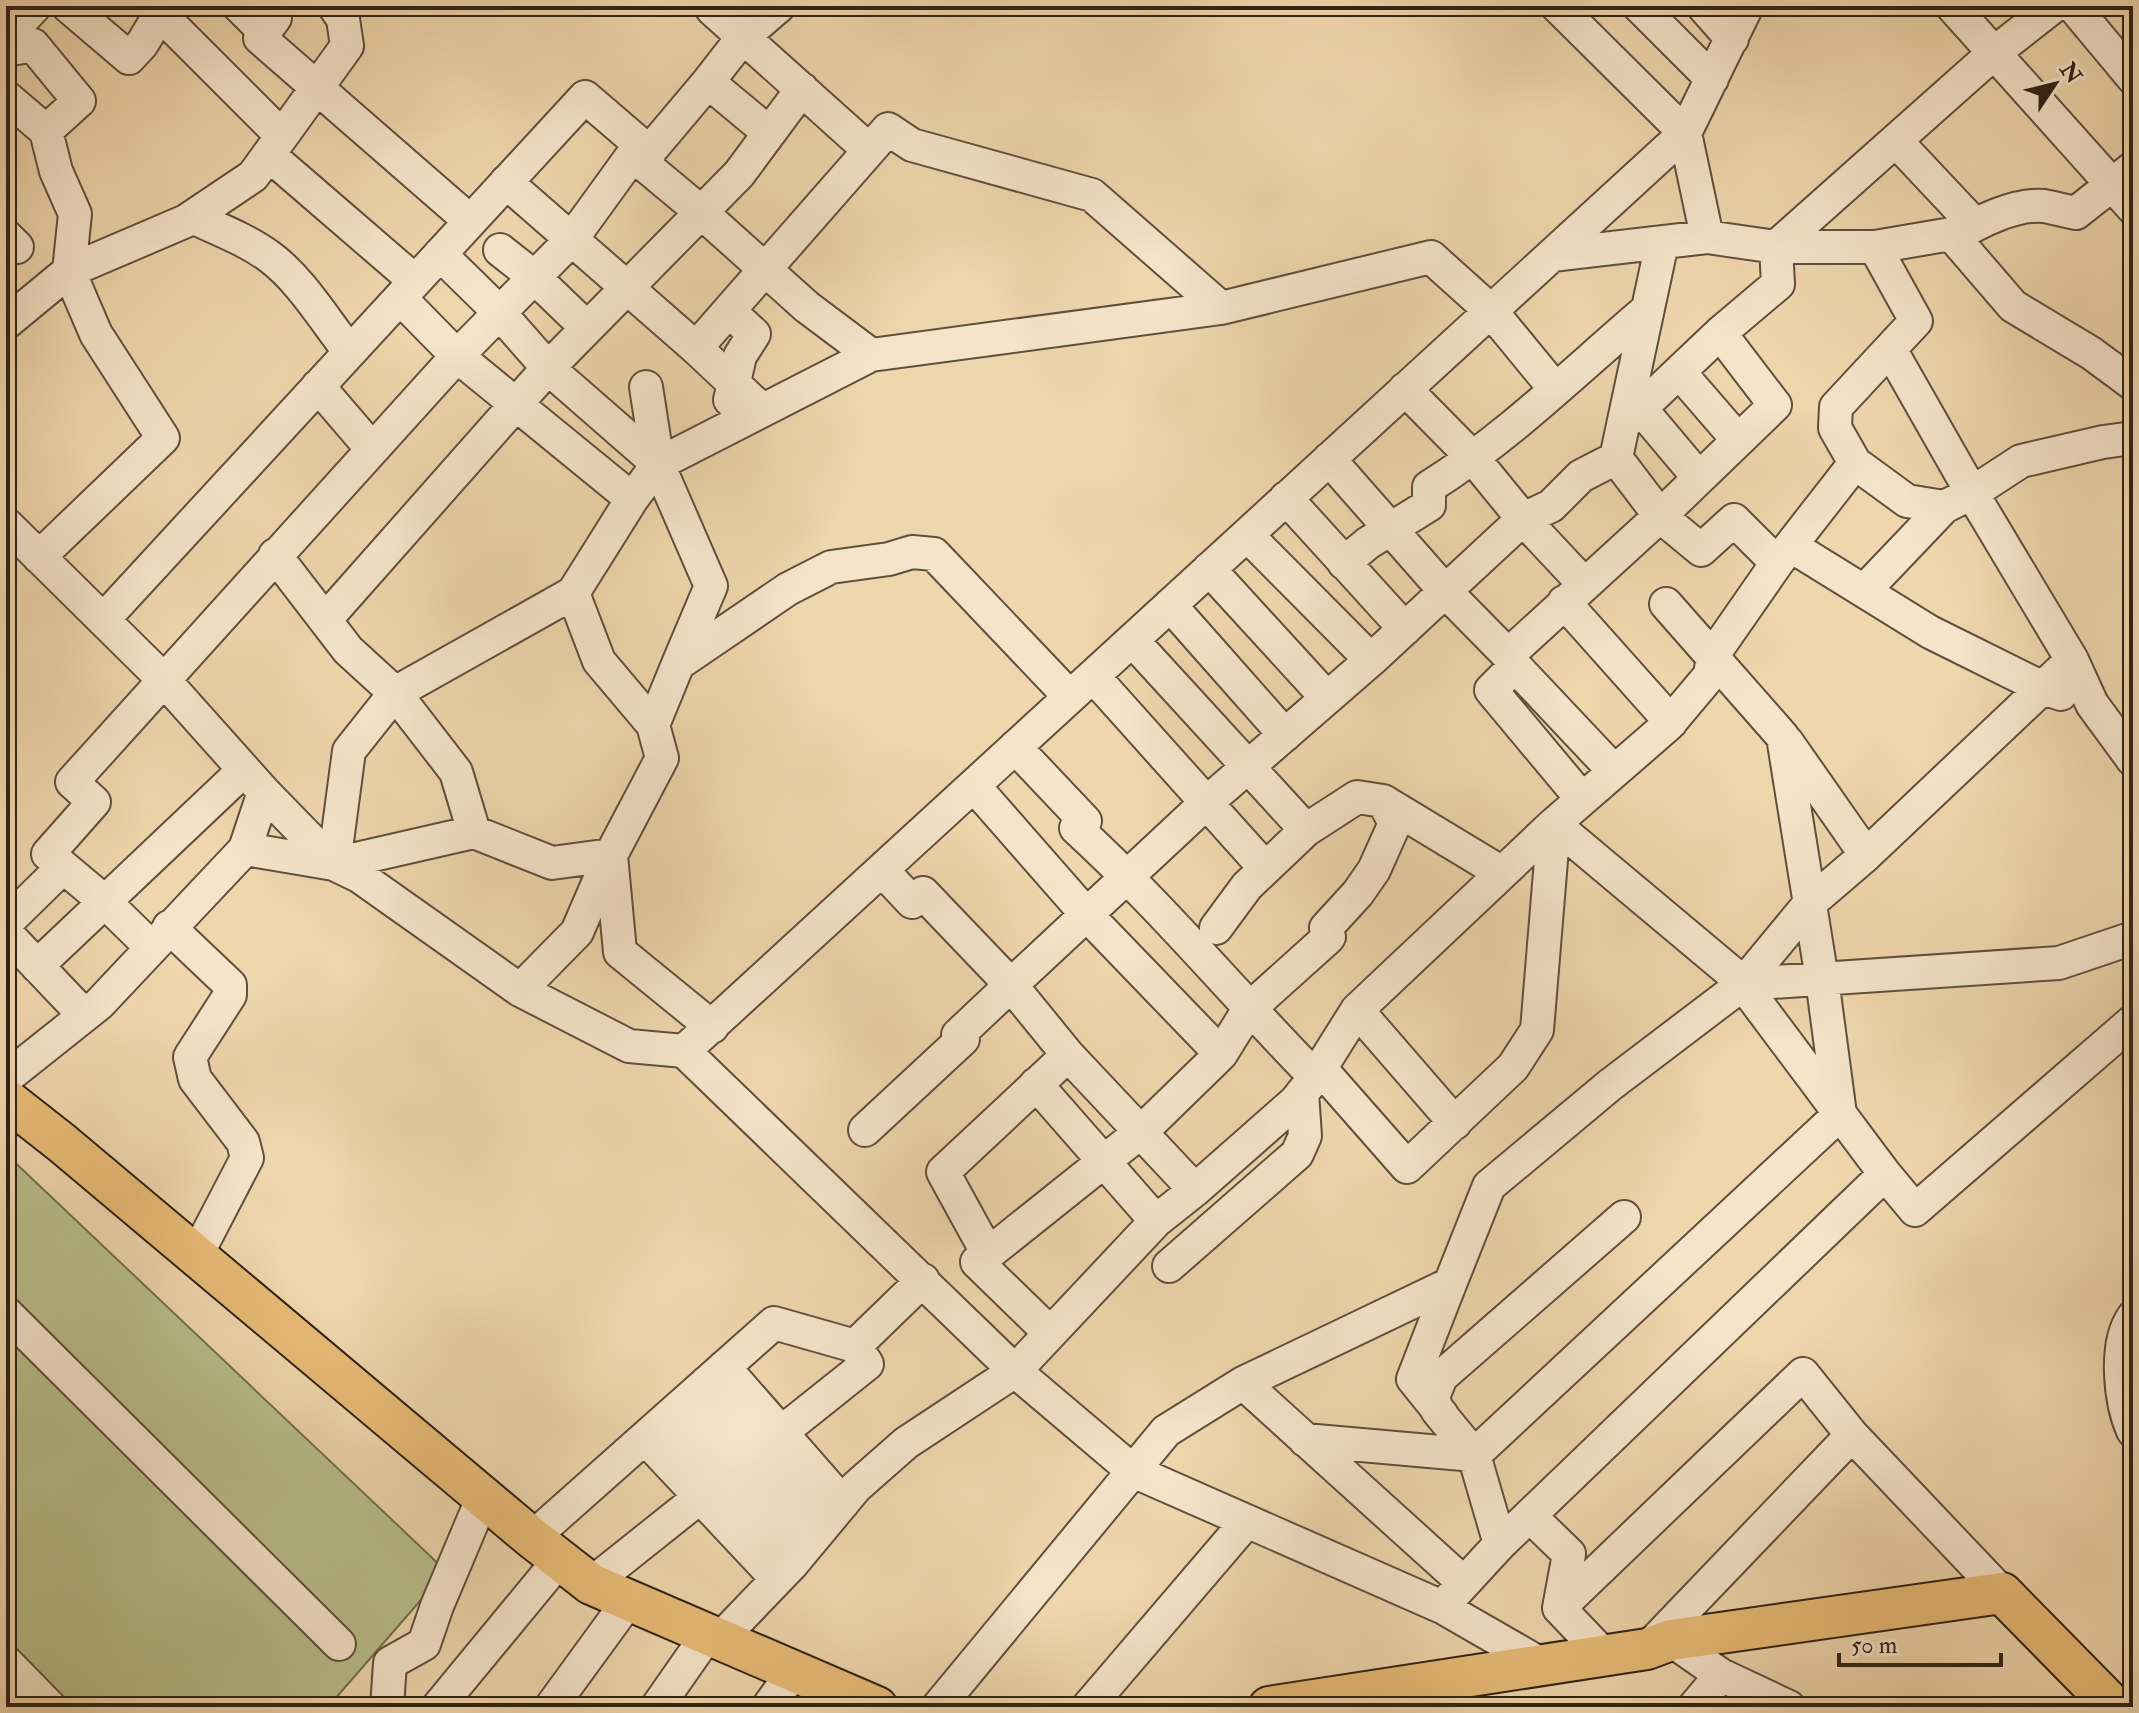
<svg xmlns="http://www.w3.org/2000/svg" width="2139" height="1713" viewBox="0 0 2139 1713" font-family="'IM FELL Double Pica',serif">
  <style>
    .green { fill: #b7be8b; stroke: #737050; stroke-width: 2 }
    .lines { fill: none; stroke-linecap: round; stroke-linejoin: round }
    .minor-casing { stroke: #5f503c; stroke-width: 36 }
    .major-casing { stroke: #2f2316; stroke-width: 44 }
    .minor { stroke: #f5e4ca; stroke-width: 32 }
    .major { stroke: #e8bb76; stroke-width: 40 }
  </style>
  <rect width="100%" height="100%" fill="#f0d6ad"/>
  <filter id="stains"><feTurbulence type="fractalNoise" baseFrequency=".0025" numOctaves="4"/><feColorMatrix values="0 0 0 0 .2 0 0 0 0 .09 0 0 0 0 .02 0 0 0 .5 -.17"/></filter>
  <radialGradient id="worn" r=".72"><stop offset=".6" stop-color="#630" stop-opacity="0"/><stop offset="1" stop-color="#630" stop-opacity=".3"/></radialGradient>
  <path class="green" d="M6,1154L446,1571L328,1707H6Z"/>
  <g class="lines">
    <g class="minor-casing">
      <path id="minor" d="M68,6L129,58L142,44L160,14
        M155,6L160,14L282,136
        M239,6L265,32
        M1639,6L1712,79
        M1703,6L1732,39
        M1952,6L2133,208
        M2073,6L2133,78
        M712,9L869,150
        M275,18L260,38L470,221
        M6,37L35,6
        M6,50L33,45L79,101L46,131
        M708,82L743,37L779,6
        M6,97L46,131L56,171L75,214L69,271L96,334L163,438L39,557
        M1896,141L1974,224
        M269,155L415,281
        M506,182L696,348
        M192,217C218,229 247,240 270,257C302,281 325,321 350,352
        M6,236L17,247
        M1707,237L1776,247H1875L1951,234L2013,306L2091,353L2133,384
        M1954,238C1976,222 2017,203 2044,206C2055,208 2065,211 2076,213L2133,168
        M500,250L533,276L587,328
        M440,254L498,311L548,368L658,464
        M1552,255L1707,237L1685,133L1557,6
        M400,298L457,356L632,499
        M729,311L754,334L740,356L730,400
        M6,323L69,271L186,221L253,176L347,46L343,19L334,6
        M1890,349L1972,493L2072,660L2092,704L2133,760
        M1680,373L1738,440
        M318,386L372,449
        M646,387L658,464L711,586L678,664
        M1405,389L1474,459L1523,519L1584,584
        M1641,409L1699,478
        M762,410L696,348L888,129L912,145L1092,195L1221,308
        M1623,425L1720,333L1778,284L1776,247L1994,53L2054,6
        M1329,459L1445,591L1508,655
        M1855,463L1907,501L1944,507L1972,493L2021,461L2103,442L2133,438
        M1286,498L1405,629
        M6,524L163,679L264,792L334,864L359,876L520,990L629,1046L684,1051L1015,1371L1133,1471L1442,1607L1541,1664
        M1247,535L1371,660
        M1791,546L1930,632L2043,688L2061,694
        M275,555L348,650L395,693L456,772L474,832
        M1344,563L1368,543L1429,505V487C1509,437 1576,370 1648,309
        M1777,563L1855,463L1835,428L1836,407L1916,321L1875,247
        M1209,569L1327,698
        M1864,591L1944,507
        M1564,602L1671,722
        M1170,605L1285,735
        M103,620L585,97L649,152L708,82L768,132
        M325,620L548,368L739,174L802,89
        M1132,640L1306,830
        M1515,666L1614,771
        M1093,676L1265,868
        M653,725L678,664L788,589L831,567L889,559L912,552L934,554L1070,697
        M1787,742L1866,855
        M1015,747L1085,821L1076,828C1161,906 1234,994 1315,1077
        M974,786L1087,915L1221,1054
        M1582,799L1491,690L1515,666L1508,655L1660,516L1775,405L1720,333
        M1383,801L1502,873
        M1554,824L1739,979L1885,1174
        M245,849L264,792
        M611,855L620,952L712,1027
        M334,864L349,751L395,693L573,593L632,499L658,464L871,355L1221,308L1431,257L1491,311L1555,389
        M6,923L63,867
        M169,927L230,985V995L190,1057L195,1079L243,1142L247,1158L196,1256
        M6,933L84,1015
        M150,946L104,901L48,854L94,802L72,782L457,356L571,240L634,153L649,152L647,167L701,212L807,307L871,355
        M37,966L244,770
        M1743,984L2059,963L2133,938
        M520,990L577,932L609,858
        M1357,1010L1455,1123
        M684,1051L1685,133L1747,6
        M1068,1055L1195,1190
        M1320,1068L1407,1167L1513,1067L1537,1030L1554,824
        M6,1078L99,1004L245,849L334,864L474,832L552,863L611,855L662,758L653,725L599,661L573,593
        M1036,1084L1156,1221
        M865,1130L963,1039L958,1035L1011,985L923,893L912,902L882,870
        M988,1254L1142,1131L1221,1054L1249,1009L1329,937L1326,928L1358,893L1374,870L1395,823L1383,801L1357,797L1306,830L1247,886L1216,928
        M1169,1266L1297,1154L1305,1136L1302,1093
        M6,1313L339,1644
        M2133,1317C2114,1344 2120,1402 2133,1431
        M1050,1333L977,1262L988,1254L943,1172L1068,1055L1011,985L1205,804L1371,660L1523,519L1551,506L1581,476L1616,458
        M724,1367L843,1503
        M706,1383L827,1522
        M1243,1383L1450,1284L1489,1186L1610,1085L1743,984L1810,903L1866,855L2072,660
        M684,1403L812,1539
        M1442,1415L1413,1379L1450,1284
        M665,1420L792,1564
        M645,1438L777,1579
        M1305,1440L1474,1455
        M1474,1455L1437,1410L1433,1397L1441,1377L1624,1217
        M1530,1516L1569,1554L1559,1608
        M532,1538L774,1323L855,1346
        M1500,1544L1474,1455L1840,1114L1822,979L1783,737L1666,604
        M591,1584L867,1364L855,1346L923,1280
        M1442,1607L1500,1544L1885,1174L1915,1210L2133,1021
        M720,1639L792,1564L856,1487L906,1443L1015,1371L1156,1221L1195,1190L1296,1101L1315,1077L1357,1010L1554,824L1668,725L1710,675L1713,655L1777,563L1734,520L1701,550L1660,516L1616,458L1662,243
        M1671,1640L1721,1675L1789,1707
        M1647,1649L1852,1435L2002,1593
        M1604,1655L1559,1608L1803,1374L1852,1435
        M6,1662L50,1707
        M387,1707L390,1663L424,1644L437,1606L483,1497
        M438,1707L560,1559
        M551,1707L629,1600
        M657,1707L708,1634
        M768,1707L794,1671
        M938,1707L1166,1431L1243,1383L1464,1583
        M1088,1707L1247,1521
        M1694,1707L1721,1675"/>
    </g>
    <g class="major-casing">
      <path id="major" d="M6,1099L62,1143L532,1538L591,1584L877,1707
        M1269,1707L1647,1649L1671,1640L2002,1593L2113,1706"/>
    </g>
    <use href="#minor" class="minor"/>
    <use href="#major" class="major"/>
  </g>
  <rect width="2139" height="1713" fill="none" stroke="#f0d6ad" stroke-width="32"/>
  <rect x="8" y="8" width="2123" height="1697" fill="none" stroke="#2f2316" stroke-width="4"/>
  <rect x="16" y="16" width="2107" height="1681" fill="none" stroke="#2f2316" stroke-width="2"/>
  <g transform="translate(2055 84) rotate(55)" stroke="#f5e4ca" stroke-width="6" paint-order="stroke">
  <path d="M0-6L14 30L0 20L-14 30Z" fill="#2f2316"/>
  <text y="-12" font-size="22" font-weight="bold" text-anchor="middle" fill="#2f2316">N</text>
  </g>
  <path d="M1839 1653v12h162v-12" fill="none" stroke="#2f2316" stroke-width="4"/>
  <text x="1851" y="1653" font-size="24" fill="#2f2316" stroke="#f5e4ca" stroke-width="6" paint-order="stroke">50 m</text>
  <rect width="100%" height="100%" filter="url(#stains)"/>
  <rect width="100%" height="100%" fill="url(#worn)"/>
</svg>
